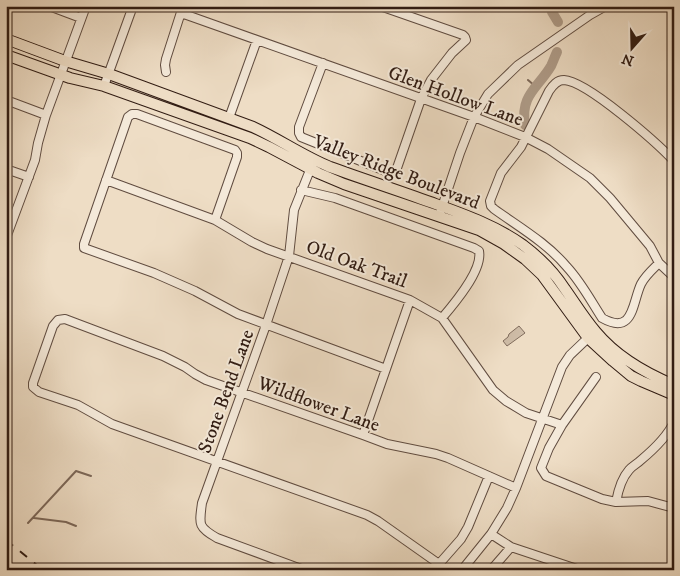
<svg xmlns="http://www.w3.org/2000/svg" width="680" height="576" viewBox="0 0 680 576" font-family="'IM FELL DW Pica',serif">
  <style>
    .green { fill: #cebca7; stroke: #806c5d }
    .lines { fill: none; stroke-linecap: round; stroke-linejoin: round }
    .stream { stroke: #7c6859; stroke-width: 2 }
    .river { stroke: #ae9b88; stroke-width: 10 }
    .minor-casing { stroke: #604c40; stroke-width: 10 }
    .major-casing { stroke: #311c13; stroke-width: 12 }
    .minor { stroke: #f4e9d9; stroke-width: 8 }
    .major { stroke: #eeddc5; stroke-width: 10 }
    .rail { stroke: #311c13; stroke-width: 2; stroke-dasharray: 9 9; stroke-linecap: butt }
    .labels { text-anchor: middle; stroke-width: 4; stroke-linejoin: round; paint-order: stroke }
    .street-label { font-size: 19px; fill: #311c13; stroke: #f4e9d9 }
  </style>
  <rect width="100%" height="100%" fill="#eeddc5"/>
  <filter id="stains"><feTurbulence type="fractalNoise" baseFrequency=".004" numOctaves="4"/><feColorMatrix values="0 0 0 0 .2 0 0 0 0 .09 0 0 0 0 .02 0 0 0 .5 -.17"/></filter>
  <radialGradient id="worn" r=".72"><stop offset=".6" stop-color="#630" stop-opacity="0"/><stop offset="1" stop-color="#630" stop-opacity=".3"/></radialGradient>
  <path class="green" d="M519,326L525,333L507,346L503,341L508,337L509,334Z"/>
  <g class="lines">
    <path class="stream" d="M528,80L535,86
      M34,518L66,522L76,526
      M28,523L76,471L91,476"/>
    <path class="river" d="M552,6V12L558,22
      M525,125C520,95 538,88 551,66C553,62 555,56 557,52"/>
    <g class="minor-casing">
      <path id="minor" d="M49,6L81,18
        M181,13L474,117L525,137L548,149L590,178L610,198L650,246L659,263L674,277
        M323,63L299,127V133L301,137L388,172L393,171L397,168L421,99L431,80L452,53L466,40L465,37L463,35L380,6
        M166,72L165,65L166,59L183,6
        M104,86L133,6
        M6,100L46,115
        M229,118L257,40
        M6,169L29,177
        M106,180L215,220L252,242L267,249L410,300L442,318L493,390L506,401L526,413L562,425
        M301,190L335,198L474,248L479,251C483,270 454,304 442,318
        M439,216L460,153L474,117L488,94L518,65L590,15L606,6
        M215,220L237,157V153L235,150L137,114H132L128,117L84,244V248L154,273L195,291L238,314L386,369
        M6,238L35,160L38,143L46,115L86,6
        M659,263C653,269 645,276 641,284C632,303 634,336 602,318C591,301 581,282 567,267C547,243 519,227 494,209L491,206L490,201L501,173L521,147L549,91C553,85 557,80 564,80C587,81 657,143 674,161
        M596,377L562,425L549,448L541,468L546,476L602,499L616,502L648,501L674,508
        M363,435L410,300
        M489,476L468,527L461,539L439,564L378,521L367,515L112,424L78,405L39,392L33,387V383L53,326L58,320L65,319L163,356L185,367L195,374L206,380L363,435L387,444L436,454L448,458L516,488
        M616,502C618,491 621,479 629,470C632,466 637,464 641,460C653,450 667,437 674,422
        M491,534L511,547L580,570
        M304,570L217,538C198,527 199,525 202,503L266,325L289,256L294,210L312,165
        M462,570L491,534L507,508L516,488L562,367L570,355L590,336
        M491,570L511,547"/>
    </g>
    <g class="major-casing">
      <path id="major" d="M6,39L65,61L109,74L253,127C279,139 303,156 330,167C363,179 397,190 430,202C463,214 495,225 523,245C539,257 554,272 565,289C575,303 584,318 596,332C616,356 645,373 674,385
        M6,55L70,78L104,86L250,138L269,147L318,173L344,184L479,230L504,244L525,259L542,275L588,338L613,361L631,376L641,381L674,395"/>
    </g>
    <use href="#minor" class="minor"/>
    <use href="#major" class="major"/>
    <path class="rail" d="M6,540L43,570"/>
  </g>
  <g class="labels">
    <g class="street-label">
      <text transform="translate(456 95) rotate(20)" y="7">Glen Hollow Lane</text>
      <text transform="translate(397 171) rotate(21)" y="7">Valley Ridge Boulevard</text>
      <text transform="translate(357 263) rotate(20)" y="7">Old Oak Trail</text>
      <text transform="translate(225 391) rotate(-70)" y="7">Stone Bend Lane</text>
      <text transform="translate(319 403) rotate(20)" y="7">Wildflower Lane</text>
    </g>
  </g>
  <rect width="680" height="576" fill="none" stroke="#eeddc5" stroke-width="25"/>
  <rect x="8" y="8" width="665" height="561" fill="none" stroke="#311c13" stroke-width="2.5"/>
  <rect x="12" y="12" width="655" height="551" fill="none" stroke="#311c13"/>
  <g transform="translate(632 48) rotate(200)" stroke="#f4e9d9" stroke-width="4" paint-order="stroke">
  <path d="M0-4L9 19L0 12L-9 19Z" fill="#311c13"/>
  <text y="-8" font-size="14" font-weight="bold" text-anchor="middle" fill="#311c13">N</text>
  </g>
  <rect width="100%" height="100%" filter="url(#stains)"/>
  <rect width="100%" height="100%" fill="url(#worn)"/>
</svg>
